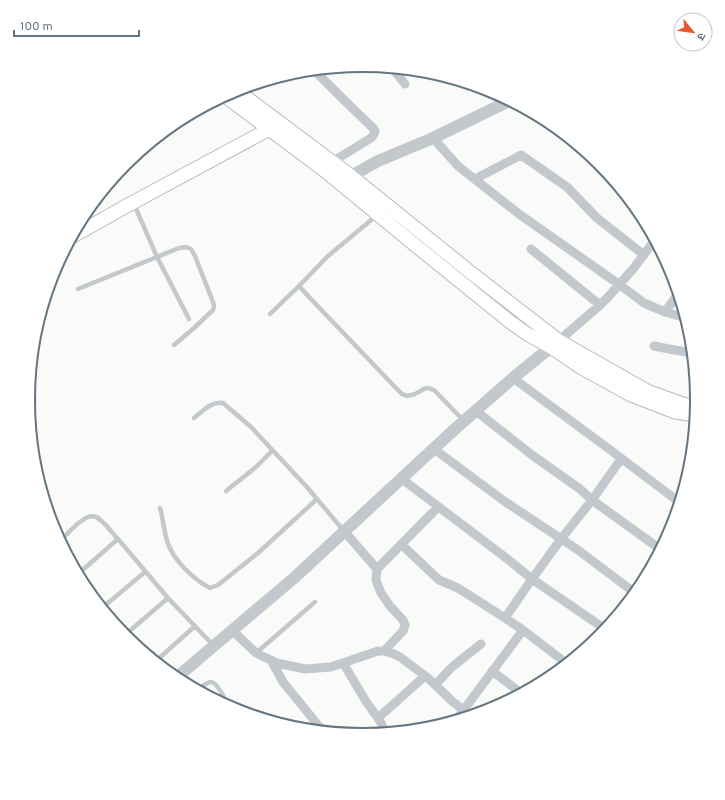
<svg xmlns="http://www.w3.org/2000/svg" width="725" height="800" viewBox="0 0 725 800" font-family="Overpass,'Noto Sans Devanagari',sans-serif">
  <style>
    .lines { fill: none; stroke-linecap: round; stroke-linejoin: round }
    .secondary-casing { stroke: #b3babf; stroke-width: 15 }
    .service { stroke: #c3c8cc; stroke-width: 4.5 }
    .minor { stroke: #c3c8cc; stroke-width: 9 }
    .tertiary { stroke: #c3c8cc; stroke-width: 12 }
    .secondary { stroke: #fff; stroke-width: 13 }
    .rim { fill: none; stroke: #657683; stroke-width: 2 }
  </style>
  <rect width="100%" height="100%" fill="#fafaf8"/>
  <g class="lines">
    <g class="secondary-casing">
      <path id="secondary" d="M236,90L351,176L470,272L559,341L647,391L683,404L696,407
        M225,96L324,170L415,245L509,321L527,334L551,347L582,368L631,395L675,412L696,415
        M73,236L130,204L275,126"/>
    </g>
    <path class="service" d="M134,204L157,257L189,319
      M299,286L309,297L396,388L402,394L407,396C411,395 414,395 417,393C426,388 426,386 435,391L463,420
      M78,289L179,248L186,247L191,249L195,256L213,302L214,306L213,310L194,328L174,345
      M270,314L299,286L328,256L376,216
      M194,418C203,411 211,401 223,403L251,427L306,486L344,531
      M226,491L256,467L272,451
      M160,508C163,519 164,530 167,541C173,560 193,579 210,588L218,585L258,553L317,499
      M118,539L168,598L213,645
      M60,541C68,534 85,512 96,517C102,519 113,534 118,539L78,574
      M102,608L145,572
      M125,635L168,598
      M256,653L315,602
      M156,661L195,626
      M183,673C188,680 191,686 200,688C203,686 207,682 211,682C218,683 225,699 228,706"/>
    <path class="minor" d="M393,69L405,84
      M314,70L343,99L373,128L375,131L374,134L371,138L332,162
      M433,138L458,166L519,214L620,285L644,303L665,312L686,318
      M475,179L521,155L567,187L597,218L644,255
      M531,249L600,305
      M665,312L678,294
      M555,344L600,305L608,297L633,269L655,240
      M654,346L669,349L692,353
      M513,378L609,449L679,502
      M476,411L532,455L580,489L592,500L660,549
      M434,449L504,501L578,550L635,593
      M402,479L510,561L532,579L605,629
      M344,531L377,569
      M401,544L439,580L458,588L505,618
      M232,630L256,653L277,663L305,669L331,667L378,651H384L394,654L400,657L428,678L453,702L470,715
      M523,630L566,663
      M384,651L403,631L405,625L403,620L390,606L381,593L376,580L377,569L438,507
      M271,660L283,682L322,730
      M343,663C351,676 359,690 367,703C374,713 382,721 385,732
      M492,671L521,693
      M435,685L452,667L481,644
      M378,718L425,676
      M457,719L523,630L505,618L532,579L561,539L592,500L621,459"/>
    <path class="tertiary" d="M344,180L378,161L433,138L509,101
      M176,678L294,578L456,428L513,378L551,347"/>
    <use href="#secondary" class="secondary"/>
  </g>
  <path d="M0 0H725V800H0ZM362 72H363A327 327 0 0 1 690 399V401A327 327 0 0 1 363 728H362A327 327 0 0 1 35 401V399A327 327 0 0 1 362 72Z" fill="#fff" fill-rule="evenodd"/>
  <path class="rim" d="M362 72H363A327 327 0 0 1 690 399V401A327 327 0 0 1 363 728H362A327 327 0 0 1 35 401V399A327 327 0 0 1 362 72Z"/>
  <g transform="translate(693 32) rotate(119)"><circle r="19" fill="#ffffff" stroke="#c1c8cd"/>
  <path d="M0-3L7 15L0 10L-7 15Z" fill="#e4572e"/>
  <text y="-6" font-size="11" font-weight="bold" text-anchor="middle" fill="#657683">उ</text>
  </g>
  <path d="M14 30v6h125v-6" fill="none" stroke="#657683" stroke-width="2"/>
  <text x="20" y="30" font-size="12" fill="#657683" stroke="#ffffff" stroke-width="3" paint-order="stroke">100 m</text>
</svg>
